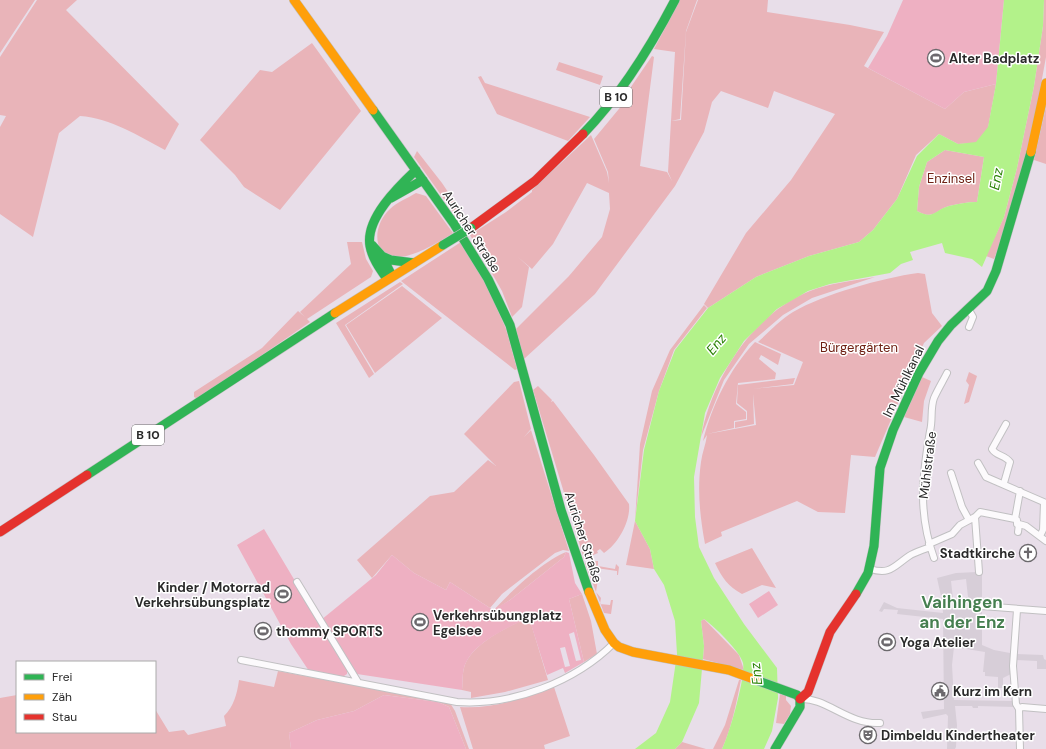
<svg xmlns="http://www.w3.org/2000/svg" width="1046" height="749" viewBox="0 0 1046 749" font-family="'DM Sans',sans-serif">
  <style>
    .green { fill: #e9b4b9 }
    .pitch { fill: #eeb0c2; fill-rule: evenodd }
    .plaza { fill: #d7ced8; fill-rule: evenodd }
    .water { fill: #b3f28a; fill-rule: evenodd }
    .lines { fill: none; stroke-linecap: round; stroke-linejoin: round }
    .street-casing { stroke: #c1c0c2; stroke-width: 8 }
    .fast-casing { stroke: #c1c0c2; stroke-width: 10 }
    .slow-casing { stroke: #c1c0c2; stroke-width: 10 }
    .jam-casing { stroke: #c1c0c2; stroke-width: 10 }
    .street { stroke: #fcfafc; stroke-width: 6 }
    .fast { stroke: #30b455; stroke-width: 9 }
    .slow { stroke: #ff9f0a; stroke-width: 9 }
    .jam { stroke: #e5322d; stroke-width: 9 }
    .fast-bridge-casing { stroke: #c4c0c4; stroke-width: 10; stroke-linecap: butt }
    .fast-bridge { stroke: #30b455; stroke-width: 9 }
    .labels { text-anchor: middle; stroke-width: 3; stroke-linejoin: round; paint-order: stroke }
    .shield { fill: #fff; stroke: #6a6a6a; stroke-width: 1 }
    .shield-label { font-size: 12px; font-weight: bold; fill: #2a2a2a }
    .poi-label { font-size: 13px; font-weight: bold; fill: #2a2a2a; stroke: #fff; text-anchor: start }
    .park-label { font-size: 13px; fill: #6e2013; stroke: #fff }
    .street-label { font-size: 13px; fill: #2a2a2a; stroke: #fff }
    .water-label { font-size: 14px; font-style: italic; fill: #2a8204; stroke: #fff }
    .district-label { font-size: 17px; font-weight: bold; fill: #467f50; stroke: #fff }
  </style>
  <rect width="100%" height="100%" fill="#e8dee9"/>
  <path class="green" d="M0,0H35L0,53Z
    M37,0H77L66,10L179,124L165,150C138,136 111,118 80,116L59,133L33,237L0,214V127L6,116L0,115V57Z
    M680,0H697L686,31L680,119L671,121L675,52L654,49Z
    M698,0H768L767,12L850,25L884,32L864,66L945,109L964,92L996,84L988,128L976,143L958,144L939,134L916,155L897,199L873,230L859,242L809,256L756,277L708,308L704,304L746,233L791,180L835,114L774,91L768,108L721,91L712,102L704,132L675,186L595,294L524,359L516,329L569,276L602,237L610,209L609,193L587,183L553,244L532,269L518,257L529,267L522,307L512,317L502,291L470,235L506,212L532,192V190L591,135L607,172L609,183L608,172L594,139L623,104L620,103L652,56L654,57L640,166L667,172L672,181L668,172L671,121L681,120L686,32Z
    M1044,0H1046V57L1033,128L1003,236L994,259L986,256L1004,217L1017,168L1034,86L1043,26Z
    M312,43L361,111L280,210L244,187L235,175L200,140L260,70L272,72Z
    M559,62L603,76L600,85L556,70Z
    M481,76L485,83L590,117L568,141L502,116L497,114L478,77Z
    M1046,107V164L1034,160Z
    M945,150L984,157L977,202C967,202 958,204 949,206C934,211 934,220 917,211L919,187L927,162Z
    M417,151L442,183L469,223L463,226L414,157Z
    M416,193L426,196L453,233C439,242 418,255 400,257C370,258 373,224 390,209C397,202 408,198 416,193Z
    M347,242H362L366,259L373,271L371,277L307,319L310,322L198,399L194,397V392L262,348L298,311L305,317L300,312L351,264Z
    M461,242L485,281L506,329L517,369L515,370L401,281Z
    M918,273L925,274L932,313L942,326L924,343L875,457L851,455L845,513L818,512L797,501L721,532L722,536L705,544C700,517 697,490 701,462C702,453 706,444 707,435L703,441C712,405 729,370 755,342L781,354L778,365L761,355L759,359L776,373L775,379L738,383L736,404L746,412V419L734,421V428L707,434L756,425L753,394L754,424L735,428V422L747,420V411L737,403L738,385L795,378L793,384L752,389L794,385L803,362L758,342C769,332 780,320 793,312C824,294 882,278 918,273Z
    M875,277L812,298L783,315L749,344L724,380L701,437C712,379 752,314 810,291C830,283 853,281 875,277Z
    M400,282L403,284L345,325L374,374L369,378L336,323Z
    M402,286L442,318L375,373L346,325Z
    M704,305L707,308L674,350L659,391L643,450L635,521L650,549L654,569L626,565L635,521L640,444L652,391L670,350Z
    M969,372L977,376L969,402L964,404L969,385L966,381Z
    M922,377L931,381L924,401L922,422L904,417Z
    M519,381L531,429L524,437L531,430L569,551L563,550L555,553L502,594L490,608L450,582L446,590L414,573L392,555L372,578L357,560L430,496L454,492L488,460L496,466L464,434L514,382Z
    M538,386L552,400L551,402L553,401L594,455L629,504C631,521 618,544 604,553L600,549L597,551L598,553L584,559L533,390Z
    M752,548L776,588L762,585L742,594C728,586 722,578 715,563Z
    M566,552L564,557L510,600L493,611C510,592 542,562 566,552Z
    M597,561H598V566L615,569L616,564L619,567L618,575H617V571L596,568L594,579H598L596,592L601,598L600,604L610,605L611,600H613L611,614L604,613L585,563Z
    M582,594L591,621L597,654L584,662L569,599Z
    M529,617L548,680L505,692L471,698V692L462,690C463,683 462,675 464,668C470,644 508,627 529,617Z
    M704,619L739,655L744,670L703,659L704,646L701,621Z
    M278,671L450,703L455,711L469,749H466L449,707L438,702L384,695L354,711L317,720L289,733L291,749H0V698L17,695V732H155V709L169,732L184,730L188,735L226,726L224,716C234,706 237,694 239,680L274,687Z
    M739,680H741C736,704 732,727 722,749H713L725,725Z
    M554,687L570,736L544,745L545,749H473L460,707C493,709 524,698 554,687Z
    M780,694L786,696V700L791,706L790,714L784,724L776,723Z
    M682,742L706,749H675Z"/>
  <path class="pitch" d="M903,0H1004L996,84L964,92L945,109L868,68L887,36Z
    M264,529L347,668V674L341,678L309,671L291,644L237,545Z
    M566,552L569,553L575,583L582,594L569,599L584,662L565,673L563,668L547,675L529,618C508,627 470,644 464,668C462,675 463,683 462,690L357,674L321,620L376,575L392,555L414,573L446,590L450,582L493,610L510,600L564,557ZM574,632L581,660L576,661L569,634ZM565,647L570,666L565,667L560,648Z
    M769,591L778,605L758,618L749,604Z
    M384,695L438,702L449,707L466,749H291L289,733L317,720L354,711Z"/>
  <path class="plaza" d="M977,572L982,573V645L994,650L1010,653L1011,674L1003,678V688H998V677L985,676V672H983L985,652L954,647L952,665L954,700L1013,701L1015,707L978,706V708H973L972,706H955L957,725L956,747L955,749H947L948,716L946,714L923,719L921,712L944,709L943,619L897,614L898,610L884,609L882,612L879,611L884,602L897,608L943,613L942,601L937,578L956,573ZM966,579L968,597L953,599L951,581Z
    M1015,654L1043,655L1044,659L1046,660V669H1037V661L1016,660Z"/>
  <path class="water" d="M1004,0H1044L1043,26L1034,86L1017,168L1004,217L982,267L972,259L945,253L942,243L910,252L913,260L901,264L890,273L830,284L808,291L777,309L744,341L720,378L705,413L694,477L695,517L699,547L714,578L744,624L777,668L778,698L772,731L764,749H722C729,735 746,676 743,663C740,651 714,626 704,619L701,621L704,646L699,703L682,742L675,749H635L656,733L670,702L677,654L675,621L664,585L654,569L650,549L635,521L644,450L659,391L675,350L708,308L756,277L809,256L859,242L873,230L897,199L917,156L939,134L958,144L976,142L988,127L996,84ZM945,150L984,157L977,202C967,202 958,204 949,206C934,210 934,220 917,211L919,187L927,162Z"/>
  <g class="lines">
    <g class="street-casing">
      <path id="street" d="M969,310L973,317L969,327
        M978,463L986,477L1046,503
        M951,473L962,507L969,520
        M1004,483L1010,462C1005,455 996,456 992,449L1006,424
        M975,517L979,572
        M1019,524H1017V520L1015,519L1020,491
        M1019,524L1026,526L1046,541
        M1018,532L1019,524
        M1040,536L1043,530L1044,503
        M929,544L952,534L960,525L975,517L980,512L1015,519
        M934,558C918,513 922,477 930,431C933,420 930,409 934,398C938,389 943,381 947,373
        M870,569C890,575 893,567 909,556C915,552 923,550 930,547
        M297,582L358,682
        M982,606L1046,611
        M1017,610L1013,666L1016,704L1019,709L1020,749
        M241,660L457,702C512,706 575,682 614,643
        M800,699C826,697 848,725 880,723
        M1019,709L1022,707L1046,709"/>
    </g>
    <g class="fast-casing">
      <path id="fast" d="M373,110L454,224L488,279L510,325L561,510L589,592
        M583,134C621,95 650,48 675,0
        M391,198L423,180
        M372,245L382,256L392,276
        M382,256L391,260L414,263
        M387,279C380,269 372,258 370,246C365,219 398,187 416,170
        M87,475L335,313
        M856,594L868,573L874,546L880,468L893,430L919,373L938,341L951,325L987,291L996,271L1031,152
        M756,680L797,695L800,699V707L775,749"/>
    </g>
    <g class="slow-casing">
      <path id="slow" d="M294,0L373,110
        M1031,152L1046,83
        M335,313L443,245
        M589,592L605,630L614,643L619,647L633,652L729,670L756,680"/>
    </g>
    <g class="jam-casing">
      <path id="jam" d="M471,228L535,181L583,134
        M0,532L87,475
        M800,699L808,692L830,632L856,594"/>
    </g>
    <use href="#street" class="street"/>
    <use href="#fast" class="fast"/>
    <use href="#slow" class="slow"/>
    <use href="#jam" class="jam"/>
    <g class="fast-bridge-casing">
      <path id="fast-bridge" d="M443,245L471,228"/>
    </g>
    <use href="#fast-bridge" class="fast-bridge"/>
  </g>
  <defs>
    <g id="stadium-ring" transform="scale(0.9)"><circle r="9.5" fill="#fff" stroke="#6c696d" stroke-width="1.5"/><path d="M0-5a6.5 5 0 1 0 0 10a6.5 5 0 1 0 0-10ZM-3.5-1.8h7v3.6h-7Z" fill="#6c696d"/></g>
    <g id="church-ring" transform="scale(0.9)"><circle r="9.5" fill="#fff" stroke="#6c696d" stroke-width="1.5"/><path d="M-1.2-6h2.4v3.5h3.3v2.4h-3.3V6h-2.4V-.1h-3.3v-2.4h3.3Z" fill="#6c696d"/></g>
    <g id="civic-ring" transform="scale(0.9)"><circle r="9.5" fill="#fff" stroke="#6c696d" stroke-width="1.5"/><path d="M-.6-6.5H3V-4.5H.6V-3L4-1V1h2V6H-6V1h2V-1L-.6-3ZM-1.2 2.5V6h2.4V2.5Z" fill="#6c696d"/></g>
    <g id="theatre-ring" transform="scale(0.9)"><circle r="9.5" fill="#fff" stroke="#6c696d" stroke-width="1.5"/><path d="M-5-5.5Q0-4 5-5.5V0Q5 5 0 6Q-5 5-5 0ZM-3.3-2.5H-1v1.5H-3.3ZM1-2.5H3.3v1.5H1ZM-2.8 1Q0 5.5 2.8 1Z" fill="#6c696d"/></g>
  </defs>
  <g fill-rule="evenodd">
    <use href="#stadium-ring" x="936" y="58"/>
    <use href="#church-ring" x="1028" y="553"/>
    <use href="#stadium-ring" x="283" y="594"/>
    <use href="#stadium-ring" x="420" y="622"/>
    <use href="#stadium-ring" x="263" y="631"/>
    <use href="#stadium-ring" x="887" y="642"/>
    <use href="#civic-ring" x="940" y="691"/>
    <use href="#theatre-ring" x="868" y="735"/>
  </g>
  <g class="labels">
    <g class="shield">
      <rect x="600" y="87" width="32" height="20" rx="3"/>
      <rect x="132" y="425" width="32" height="20" rx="3"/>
    </g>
    <g class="shield-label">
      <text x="616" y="101">B 10</text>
      <text x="148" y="439">B 10</text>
    </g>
    <g class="poi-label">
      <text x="949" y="63">Alter Badplatz</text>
      <text x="1015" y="558" text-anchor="end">Stadtkirche</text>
      <text x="270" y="592" text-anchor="end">Kinder / Motorrad<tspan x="270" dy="15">Verkehrsübungsplatz</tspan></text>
      <text x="433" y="620">Verkehrsübungplatz<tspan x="433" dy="15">Egelsee</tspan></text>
      <text x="276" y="636">thommy SPORTS</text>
      <text x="900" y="647">Yoga Atelier</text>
      <text x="953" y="696">Kurz im Kern</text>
      <text x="881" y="740">Dimbeldu Kindertheater</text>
    </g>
    <g class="park-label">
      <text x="951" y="183">Enzinsel</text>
      <text x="859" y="352">Bürgergärten</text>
    </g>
    <g class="street-label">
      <text transform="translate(472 231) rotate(57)" y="5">Auricher Straße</text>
      <text transform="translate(903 381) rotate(-64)" y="5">Im Mühlkanal</text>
      <text transform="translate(927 465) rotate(-83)" y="5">Mühlstraße</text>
      <text transform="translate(584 537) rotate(72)" y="5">Auricher Straße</text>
    </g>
    <g class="water-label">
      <text transform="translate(996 179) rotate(-79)" y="5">Enz</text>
      <text transform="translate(716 344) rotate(-50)" y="5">Enz</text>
      <text transform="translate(756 674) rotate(-97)" y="5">Enz</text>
    </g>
    <g class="district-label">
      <text x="962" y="608">Vaihingen<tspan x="962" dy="20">an der Enz</tspan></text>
    </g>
  </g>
  <rect x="16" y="661" width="140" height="72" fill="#ffffff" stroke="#aaaaaa"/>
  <rect x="24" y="674" width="20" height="6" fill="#30b455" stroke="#aaaaaa"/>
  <text x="52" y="681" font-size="12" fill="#2a2a2a">Frei</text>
  <rect x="24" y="694" width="20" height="6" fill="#ff9f0a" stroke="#aaaaaa"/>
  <text x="52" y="701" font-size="12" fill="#2a2a2a">Zäh</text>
  <rect x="24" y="714" width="20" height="6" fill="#e5322d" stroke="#aaaaaa"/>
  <text x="52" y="721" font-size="12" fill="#2a2a2a">Stau</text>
</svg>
